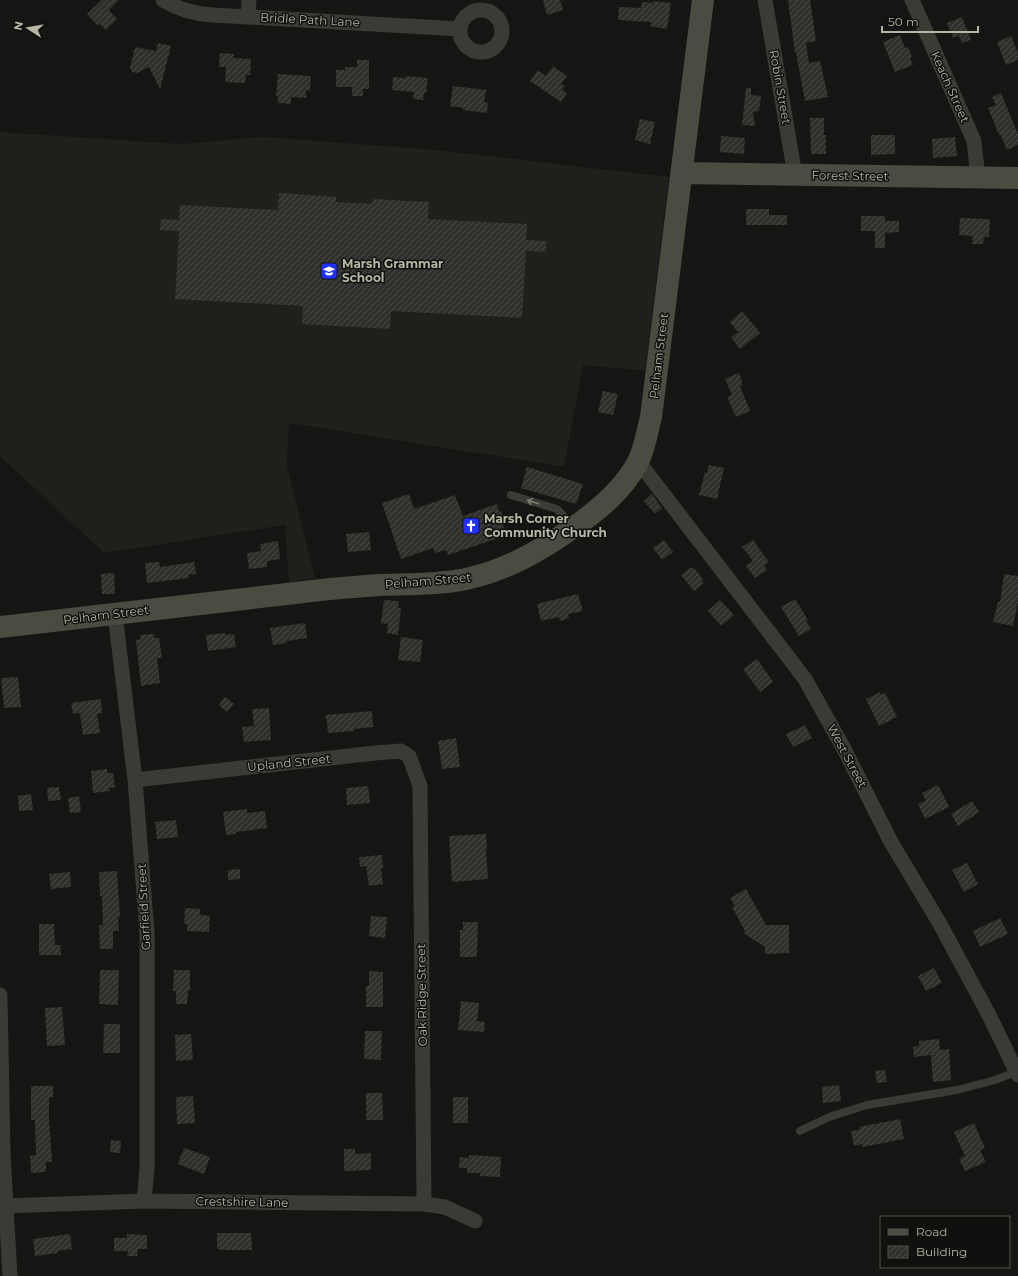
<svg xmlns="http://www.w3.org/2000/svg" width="1018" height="1276" viewBox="0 0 1018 1276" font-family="Montserrat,sans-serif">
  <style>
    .built { fill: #1f1f1c }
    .building { fill: url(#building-hatch) }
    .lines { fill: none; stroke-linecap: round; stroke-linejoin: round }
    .lane { stroke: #3a3b34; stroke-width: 8 }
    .street { stroke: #3a3b34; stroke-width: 15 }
    .secondary { stroke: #4b4b42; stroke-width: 22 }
    .oneway { stroke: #7f7f72 }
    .labels { text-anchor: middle; stroke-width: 3; stroke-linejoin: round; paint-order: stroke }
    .street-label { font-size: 12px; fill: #b7b6a4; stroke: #10100e }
    .poi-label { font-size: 12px; font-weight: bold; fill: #b7b6a4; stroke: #10100e; text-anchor: start }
  </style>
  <defs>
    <pattern id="building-hatch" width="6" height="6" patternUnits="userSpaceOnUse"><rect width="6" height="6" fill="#2f2f2b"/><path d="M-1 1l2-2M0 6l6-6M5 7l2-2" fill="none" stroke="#4b4b47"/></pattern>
  </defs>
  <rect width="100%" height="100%" fill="#151513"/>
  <path class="built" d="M0,132L181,144L263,137L438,150L669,177L645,371L583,365L564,467L289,423L287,466L315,578L289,582L285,525L104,553L0,456Z"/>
  <path class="building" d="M102,0H119L109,10L117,19L106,30L100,24L98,26L87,14Z
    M543,0H560L563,10L547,15Z
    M788,0H810L816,41L806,43L809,63L820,61L828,97L805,101L796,52L795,53Z
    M653,1L671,3L667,29L650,26L651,22L618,20L619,7L641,8L642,2L653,3Z
    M962,17L971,40L962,43L959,36L953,38L947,23Z
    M900,35L905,48L908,47L912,57L910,58L913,65L895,72L883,42Z
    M1011,36L1018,53V60L1006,65L997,42Z
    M158,43L171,46L160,89L149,67L137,73L132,72L130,68L135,47L156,51Z
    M220,53L234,54L233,58L251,59L250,75H246L245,83L225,82L226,67H219Z
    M357,60H369V89H363V96H352V87H336V70H345V67H357Z
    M553,66L567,76L561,84L565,86L562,90L567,93L561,102L530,81L538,70L546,76Z
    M278,74L311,76L310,91L306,90V98L291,97V104L278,103V96H276Z
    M406,76L428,78L426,93H424L423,100L413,99L414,92L392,90L393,77L406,78Z
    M453,86L486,90L484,102L488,103L487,113L463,110V108L450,106Z
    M746,88H751V95L761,96L759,111L753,112L755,126L742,125Z
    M1001,93L1018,134V145L1007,150L1000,134L999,135L988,108L996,105L992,97Z
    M810,118H824V135H826V154H811Z
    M640,119L655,122L650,144L635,140Z
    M871,135H895V154L871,155Z
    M721,136L745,138L744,154L720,152Z
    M955,137L957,156L933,158L932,139Z
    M279,193L336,197V202L372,204L373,199L429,202L428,219L527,224L526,240L546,241V252L526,251L522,318L391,311L390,329L302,324L303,306L175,299L179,231L160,230L161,219L179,220L180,205L278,210Z
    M746,209H769V215H787V225H746Z
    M861,216H885V221H899V232L885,233V248H875V231H861Z
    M960,218L990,219L989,237H984L983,244H972L973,236L959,235Z
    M742,311L760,333L740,349L731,337L738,332L730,322Z
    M739,373L743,385L740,386L750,411L736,417L727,397L732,395L725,379Z
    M603,391L618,394L613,415L598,412Z
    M709,465L724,468L717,499L699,495L705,472L707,473Z
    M527,467L583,484L576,504L521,488Z
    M409,494L414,509L455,495L463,516L497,504L499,512L501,511L505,521L502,522L507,535L448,555L446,550L435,553L433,548L401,559L382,503Z
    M652,494L662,508L655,514L644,501Z
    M369,532L371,550L348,552L346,534Z
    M664,540L673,552L662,560L653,548Z
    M753,540L769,562L764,566L767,570L755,578L746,566L753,561L742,547Z
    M278,541L280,559L267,561V567L249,569L247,553L261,551L260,544Z
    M159,562L160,567L194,562L196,574L188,575L189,578L147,583L145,563Z
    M691,567L693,569L694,568L703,579L702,581L704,583L694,591L681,575Z
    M114,573L115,594H102L101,574Z
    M1004,574L1018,576V602L1013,626L993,622L998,602H1000Z
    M578,594L583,611L568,614L569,618L560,621L559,617L541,621L537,604Z
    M795,599L808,620L806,621L811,629L799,636L781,607Z
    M384,600L399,601L398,608H401L398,635L387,633L388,624L381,623Z
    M720,600L734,615L721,626L708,611Z
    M305,623L307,638L287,641V643L273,645L270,628Z
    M225,633V635L234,634L236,647L208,651L206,635Z
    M154,634V638H159L162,658H157L160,683L141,686L136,640L141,639L140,635Z
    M401,637L423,640L420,662L398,660Z
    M757,659L773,682L760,692L743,669Z
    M18,677L21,707L4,708L1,678Z
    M880,692L881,695L885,693L897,717L879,726L866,699Z
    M225,697L234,704L227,712L219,705Z
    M101,699L102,713L97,714L100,733L83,735L80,713L73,714L71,703Z
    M269,708L271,740L244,742L242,727L254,726L252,709Z
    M372,711L373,727L354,729V731L328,733L326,715Z
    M805,725L812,738L793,747L786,734Z
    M456,738L460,767L442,769L438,741Z
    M107,769V773H113L115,787L109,788L110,791L93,793L91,771Z
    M938,785L949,807L925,819L918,804L926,801L922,793Z
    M368,786L370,803L347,805L346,788Z
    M59,787L61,800L48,801L47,788Z
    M31,794L33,810L19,811L18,796Z
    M79,796L81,812L70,813L68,798Z
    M972,801L979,812L958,826L951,814Z
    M247,809V813L265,811L267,828L236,832V834L226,835L223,812Z
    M176,820L178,837L157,839L155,822Z
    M486,834L487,849L486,850L488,879L452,882L449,836Z
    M382,855L383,868H381L383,884L369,886L366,866L360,867L359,857Z
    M967,863L978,884L964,892L952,870Z
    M240,869V879L228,880V870Z
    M117,871L120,917H118L119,931H113V949H100L99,925H103L102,896H100L99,872Z
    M70,872L71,887L51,889L49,874Z
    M746,889L766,925H789V953L765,954V947L743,933L745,931L732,907L735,906L730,898Z
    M185,908L200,909V915L210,916L209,932L187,931V924H184Z
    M371,916L387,917L385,938L369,936Z
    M1000,918L1008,934L980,947L973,931Z
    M463,922H478L477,957H460V930H463Z
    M39,924H54L55,945H60L61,955H39Z
    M934,968L942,983L926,991L918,976Z
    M100,970H119L118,1005L99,1004Z
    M174,970H190V991H188L187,1004H176V991H173Z
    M369,971L383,972V1007H366V986H369Z
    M461,1001L479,1003L477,1021L485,1022L484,1032L458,1030Z
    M62,1007L65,1045L47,1046L45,1008Z
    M104,1024H120V1053H103Z
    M365,1031H382L381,1060L364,1059Z
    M191,1034L193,1060L176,1061L175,1035Z
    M939,1039L940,1050L949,1049L951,1080L933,1082L931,1055L914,1057L913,1047L919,1046V1041Z
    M885,1070L887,1082L877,1083L875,1071Z
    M839,1085L841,1101L823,1103L822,1087Z
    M31,1086H53V1097H49V1119L52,1162H46V1172L31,1173L30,1156L36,1155L35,1120H31Z
    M366,1093H382L383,1120H366Z
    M193,1096L195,1123L177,1124L176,1097Z
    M453,1097H468V1123H453Z
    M900,1119L904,1139L863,1147L862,1144L854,1146L851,1131L859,1130V1127Z
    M974,1123L985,1148L980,1150L986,1162L965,1171L959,1159L965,1156L954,1132Z
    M111,1140L121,1141L120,1153L110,1152Z
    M184,1148L210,1157L204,1174L178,1164Z
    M344,1149H355V1154L371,1153V1170L344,1171Z
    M469,1155L501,1157L500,1177L480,1176L481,1173H467V1168H459L460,1157L469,1158Z
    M217,1233H251L252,1250H220V1249H217Z
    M70,1234L72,1249L57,1251L58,1253L35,1256L33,1239Z
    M127,1234L147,1235V1249H138L137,1256H127L128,1251H114V1238H127Z"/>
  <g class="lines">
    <path class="lane" d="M511,495L557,509L574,527
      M800,1131L829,1117L867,1105L957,1090L995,1080L1016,1072"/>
    <path class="street" d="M163,0C178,9 195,14 213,15L460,29
      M765,0L795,175
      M912,0L974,141L978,177
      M460 31a21 21 0 1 1 42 0a21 21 0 1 1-42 0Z
      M248,17L249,0
      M638,461L805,679L844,749L891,842L940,924L990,1017L1018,1075
      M115,614L135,780L147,933V1168L144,1201
      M135,780L375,753L401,751L409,756L420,786L424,1204
      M0,995L3,1153L10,1276
      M6,1206L144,1201L424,1204L445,1207L475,1221"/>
    <path class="secondary" d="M682,173L1018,178
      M0,627C96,616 192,605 287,594C318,590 348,587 379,585C407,584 438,585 466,579C507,570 540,551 574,527C599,510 623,490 638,462C645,448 647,432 651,417L703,0"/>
  </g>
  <defs><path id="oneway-shaft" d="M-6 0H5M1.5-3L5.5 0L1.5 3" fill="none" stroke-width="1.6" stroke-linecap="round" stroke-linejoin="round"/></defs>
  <use class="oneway" href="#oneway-shaft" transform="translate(533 502) rotate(-163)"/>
  <defs>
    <g id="school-square" transform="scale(0.9)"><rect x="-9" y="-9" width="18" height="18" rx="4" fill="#2231ff" stroke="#10100e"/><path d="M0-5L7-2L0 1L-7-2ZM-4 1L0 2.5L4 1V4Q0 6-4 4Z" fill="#fff"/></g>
    <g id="church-square" transform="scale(0.9)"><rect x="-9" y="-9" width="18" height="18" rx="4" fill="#2231ff" stroke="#10100e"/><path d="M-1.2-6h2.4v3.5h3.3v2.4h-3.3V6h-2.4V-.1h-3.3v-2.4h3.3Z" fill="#fff"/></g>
  </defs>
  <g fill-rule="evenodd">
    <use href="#school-square" x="329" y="271"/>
    <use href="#church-square" x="471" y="526"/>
  </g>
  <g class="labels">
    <g class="street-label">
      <text transform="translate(310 20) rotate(3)" y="4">Bridle Path Lane</text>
      <text transform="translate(780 87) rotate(80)" y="4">Robin Street</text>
      <text transform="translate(950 87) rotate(66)" y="4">Keach Street</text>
      <text transform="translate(850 176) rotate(1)" y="4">Forest Street</text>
      <text transform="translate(659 356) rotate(-83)" y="4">Pelham Street</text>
      <text transform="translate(428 581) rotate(-5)" y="4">Pelham Street</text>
      <text transform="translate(106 615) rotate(-7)" y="4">Pelham Street</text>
      <text transform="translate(847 756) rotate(62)" y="4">West Street</text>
      <text transform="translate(289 763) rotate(-6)" y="4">Upland Street</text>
      <text transform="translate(144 907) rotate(-93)" y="4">Garfield Street</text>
      <text transform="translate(422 995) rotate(-91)" y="4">Oak Ridge Street</text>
      <text transform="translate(242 1202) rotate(1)" y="4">Crestshire Lane</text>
    </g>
    <g class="poi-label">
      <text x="342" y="268">Marsh Grammar<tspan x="342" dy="14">School</tspan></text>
      <text x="484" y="523">Marsh Corner<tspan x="484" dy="14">Community Church</tspan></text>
    </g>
  </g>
  <rect x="880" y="1216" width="130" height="52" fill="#10100e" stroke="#53524a"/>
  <rect x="888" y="1229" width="20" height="6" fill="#4b4b42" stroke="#53524a"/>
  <text x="916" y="1236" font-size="12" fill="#b7b6a4">Road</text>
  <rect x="888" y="1246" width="20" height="12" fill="url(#building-hatch)" stroke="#53524a"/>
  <text x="916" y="1256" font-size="12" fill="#b7b6a4">Building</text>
  <g transform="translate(28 28) rotate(282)" stroke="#10100e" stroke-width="3" paint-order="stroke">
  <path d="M0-3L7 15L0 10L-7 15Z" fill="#b7b6a4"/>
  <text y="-6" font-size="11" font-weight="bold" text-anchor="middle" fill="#b7b6a4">N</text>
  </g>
  <path d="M882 26v6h96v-6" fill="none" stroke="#b7b6a4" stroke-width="2"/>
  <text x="888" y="26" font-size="12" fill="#b7b6a4" stroke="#10100e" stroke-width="3" paint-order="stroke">50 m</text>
</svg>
